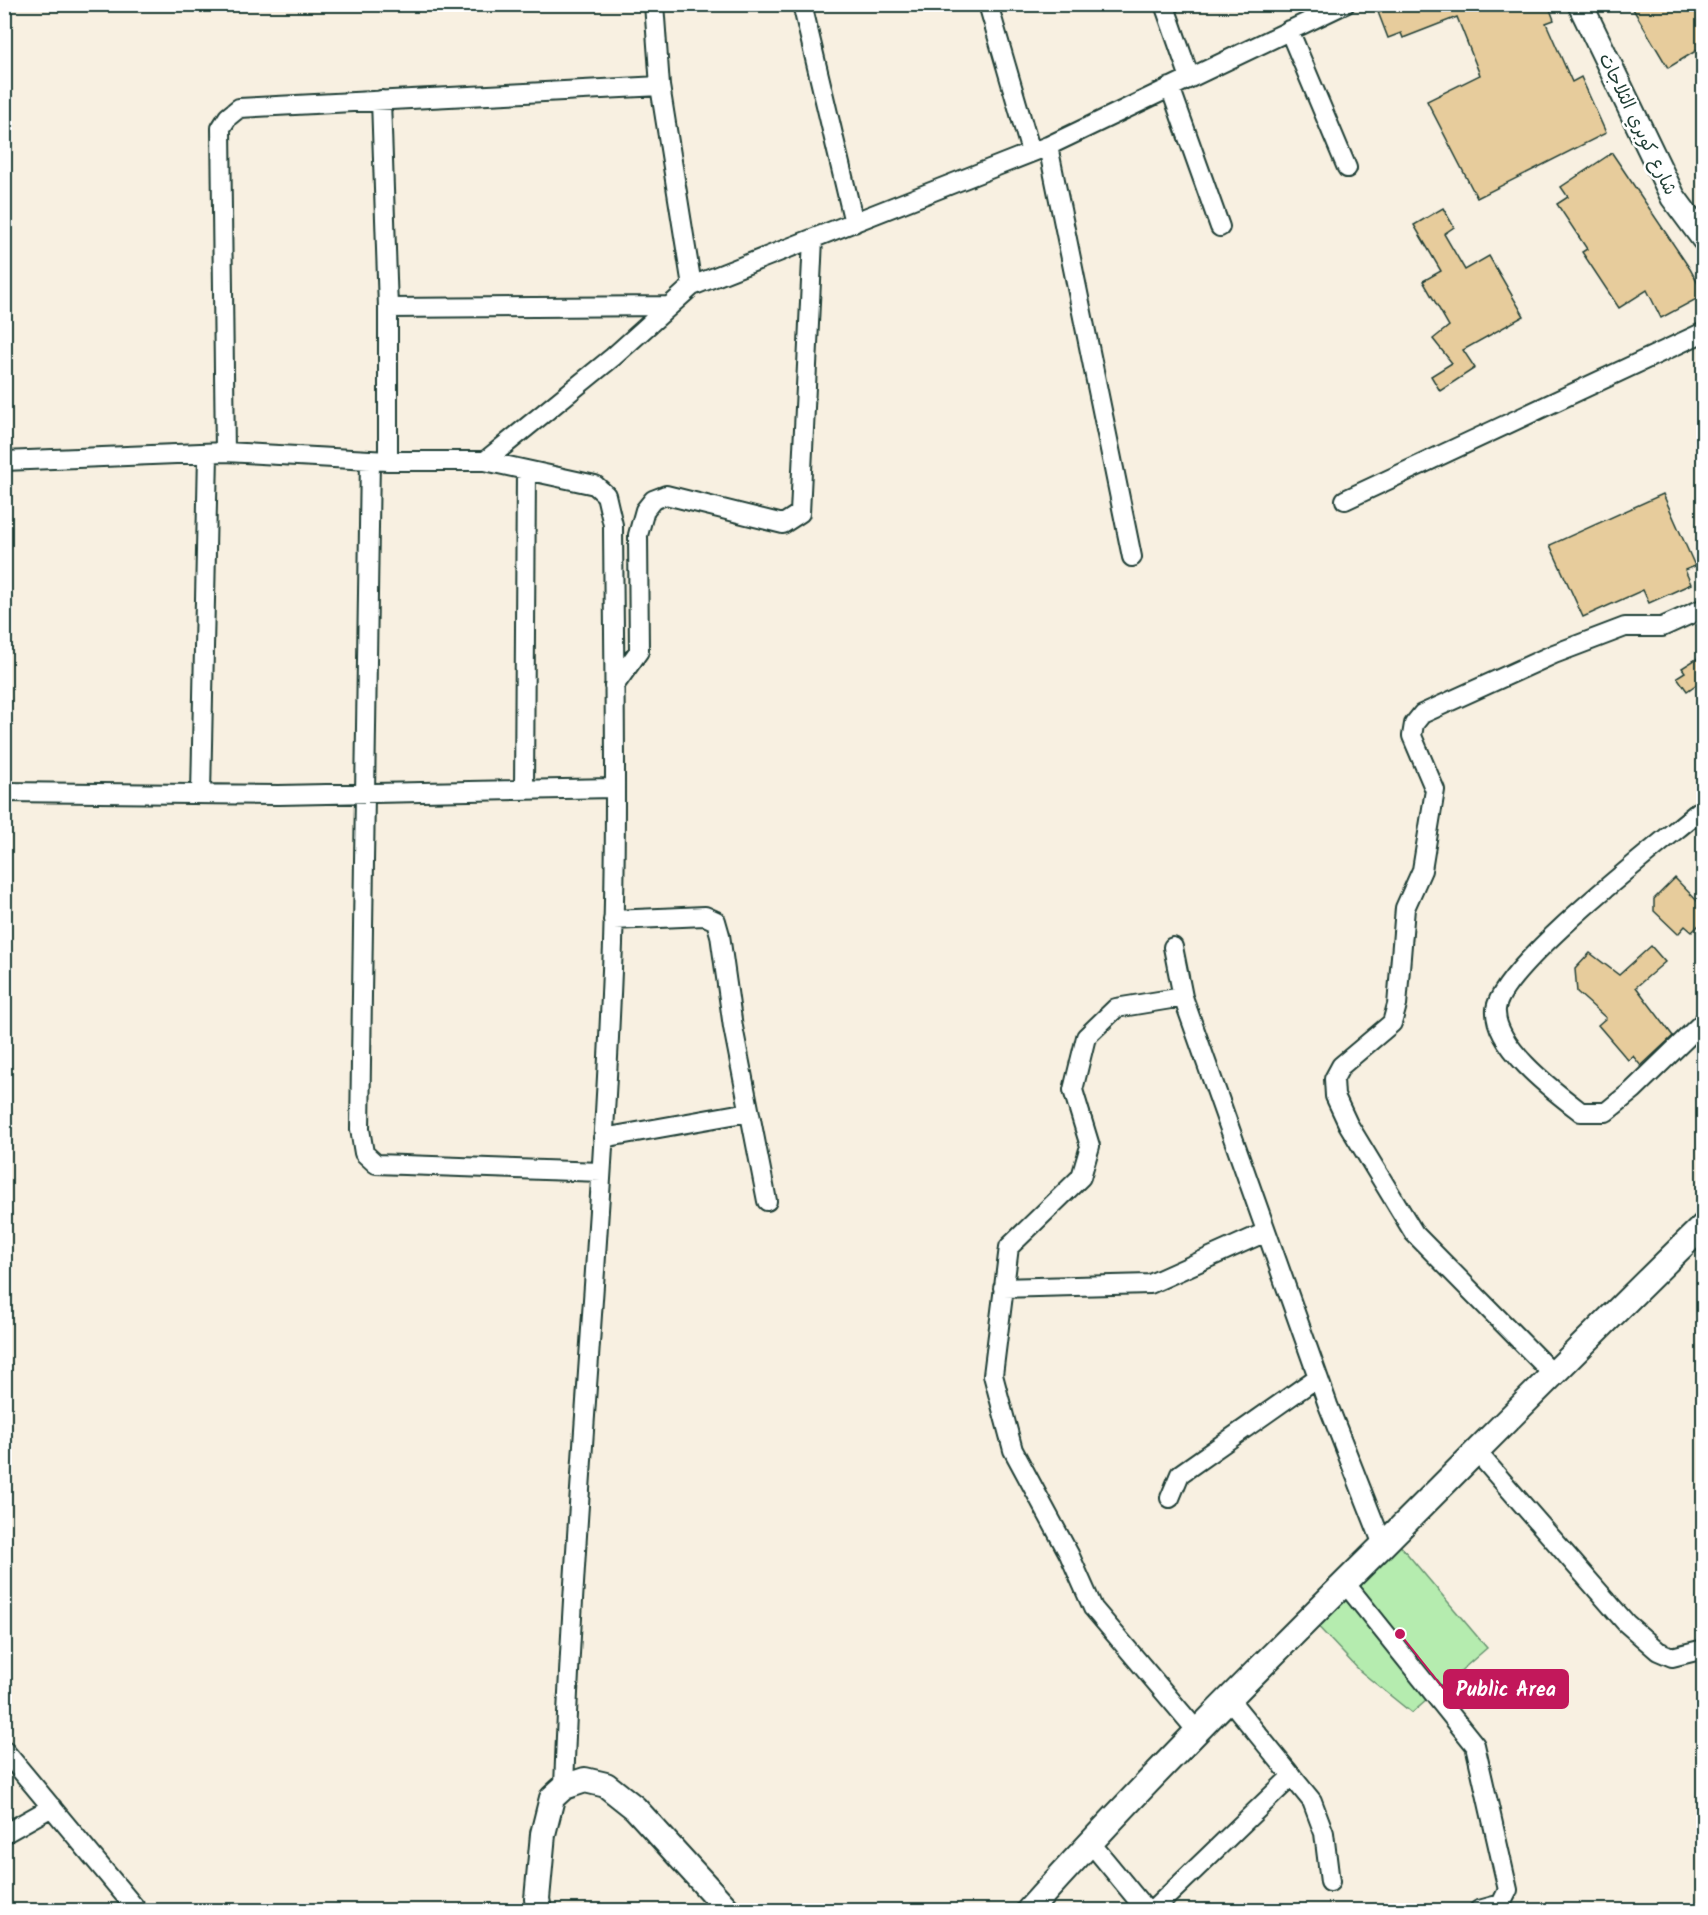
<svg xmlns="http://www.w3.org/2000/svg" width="1708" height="1915" viewBox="0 0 1708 1915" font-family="Kalam,'Playpen Sans Arabic',sans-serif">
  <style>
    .green { fill: #b5ecaf; stroke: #6a9472; stroke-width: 1.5 }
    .building { fill: #e7cc9c; stroke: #1f3d34; stroke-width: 1.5 }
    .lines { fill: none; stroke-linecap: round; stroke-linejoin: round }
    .street-casing { stroke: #1f3d34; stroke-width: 22 }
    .secondary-casing { stroke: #1f3d34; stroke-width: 28 }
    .street { stroke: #fff; stroke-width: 18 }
    .secondary { stroke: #fff; stroke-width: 24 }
    .labels { text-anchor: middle; stroke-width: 5; stroke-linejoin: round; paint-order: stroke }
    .street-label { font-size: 18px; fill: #1f3d34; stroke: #fff }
    .leader { fill: none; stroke: #c2185b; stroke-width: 2 }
    .callout-dot { fill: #c2185b; stroke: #fff; stroke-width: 2 }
    .callout { fill: #c2185b; stroke: #c2185b; stroke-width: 2 }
    .callout-label { font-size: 20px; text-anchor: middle; font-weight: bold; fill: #fff }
  </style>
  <rect width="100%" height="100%" fill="#f8f0e1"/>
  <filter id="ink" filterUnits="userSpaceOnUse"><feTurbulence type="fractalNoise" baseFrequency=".0167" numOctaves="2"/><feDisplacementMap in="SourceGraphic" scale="12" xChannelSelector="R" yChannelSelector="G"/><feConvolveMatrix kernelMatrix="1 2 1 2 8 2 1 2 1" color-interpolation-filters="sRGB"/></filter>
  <g filter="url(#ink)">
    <path class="green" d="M1398,1543L1487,1648L1412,1713L1360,1671L1312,1620Z"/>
    <path class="building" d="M1396,4H1548L1554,20L1546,23L1572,82L1581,77L1606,133L1477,198L1427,101L1480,75L1457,17L1403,38L1401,33L1388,38L1378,12Z
      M1641,4H1704V46L1668,68L1633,9Z
      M1612,153L1690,269L1704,295L1661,318L1647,290L1619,308L1582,252L1587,249L1557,204L1568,197L1561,187Z
      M1443,208L1454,227L1444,234L1465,270L1489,256L1524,316L1463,350L1475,368L1440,391L1431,376L1452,363L1433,339L1449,326L1423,281L1441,271L1414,225Z
      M1663,494L1695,566L1685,570L1691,584L1649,603L1643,590L1583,617L1550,545Z
      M1704,654V679L1687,691L1677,677L1685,672L1682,668Z
      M1675,878L1701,905L1699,908L1704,913V920L1692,932L1685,926L1678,934L1654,911V899Z
      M1651,946L1665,962L1636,987L1673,1036L1641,1066L1633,1056L1628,1060L1598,1025L1606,1018L1577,992L1575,969L1590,953L1619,975Z"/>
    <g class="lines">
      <g class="street-casing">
        <path id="street" d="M654,4L660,86L692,286
          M802,4L854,223
          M988,4L1031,152
          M1164,4L1190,78
          M1289,30L1347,168
          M1170,87L1220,227
          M381,100L388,308V461
          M1048,146L1132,557
          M388,308L668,306
          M225,452L221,128L228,117L239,108L660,86
          M370,460L360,1129L364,1153L376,1164L601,1172
          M4,461L225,452L388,461H485L595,485L606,495L613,525C614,664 617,805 613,944C603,1225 574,1505 564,1787
          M485,461L613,357L692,286L1048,146L1345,4
          M1345,500L1704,332
          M614,686L639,651L638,535L645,510L653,500L666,495L783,524L800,513L813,239
          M524,790L526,470
          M4,792L279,795L613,788
          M201,794L208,453
          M1704,807C1664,841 1501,966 1496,1009C1493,1046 1555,1092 1581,1112H1606L1633,1090L1704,1021
          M613,920L705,916L716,921L720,935L733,1027L767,1201
          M1173,947L1183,997L1328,1405L1383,1545
          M1183,997L1116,1008L1086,1037L1073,1090L1090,1146L1081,1177L1009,1247L993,1375L1013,1450L1069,1554L1093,1608L1197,1731
          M603,1138L749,1112
          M1003,1288L1150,1284L1266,1232
          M1552,1373L1414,1233L1348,1124L1335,1096L1334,1079L1341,1066L1392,1023L1397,1005L1405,908L1422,870L1435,790L1412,736L1414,724L1422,714L1554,654L1625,627H1662L1704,608
          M1476,1451L1626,1623L1658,1651L1672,1657L1704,1649
          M1170,1498L1180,1474L1318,1377
          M1345,1583L1475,1745L1508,1890L1501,1904L1479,1910
          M1229,1699L1312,1801L1324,1833L1330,1882
          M4,1750L137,1910
          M4,1834L52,1807
          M1090,1842L1146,1910
          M1153,1910L1292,1776"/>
      </g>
      <g class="secondary-casing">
        <path id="secondary" d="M1580,4L1673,197L1704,239
          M539,1910L537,1899L543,1834L552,1798L564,1787L585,1780L606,1785L635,1808L728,1910
          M1029,1910C1142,1784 1262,1665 1382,1546C1489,1439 1595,1331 1704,1225"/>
      </g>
      <use href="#street" class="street"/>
      <use href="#secondary" class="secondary"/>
    </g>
  </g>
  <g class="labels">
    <g class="street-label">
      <text transform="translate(1638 124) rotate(64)" y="6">شارع كوبري الثلاجات</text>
    </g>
  </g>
  <path class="leader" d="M1400 1634L1444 1689"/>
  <circle class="callout-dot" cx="1400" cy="1634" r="6"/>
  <rect class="callout" x="1444" y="1670" width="124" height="38" rx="6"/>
  <g class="callout-label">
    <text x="1506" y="1696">Public Area</text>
  </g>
  <rect width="1708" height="1915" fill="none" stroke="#fff" stroke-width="24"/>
  <rect x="12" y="12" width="1684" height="1891" fill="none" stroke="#1f3d34" stroke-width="2" filter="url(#ink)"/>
</svg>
